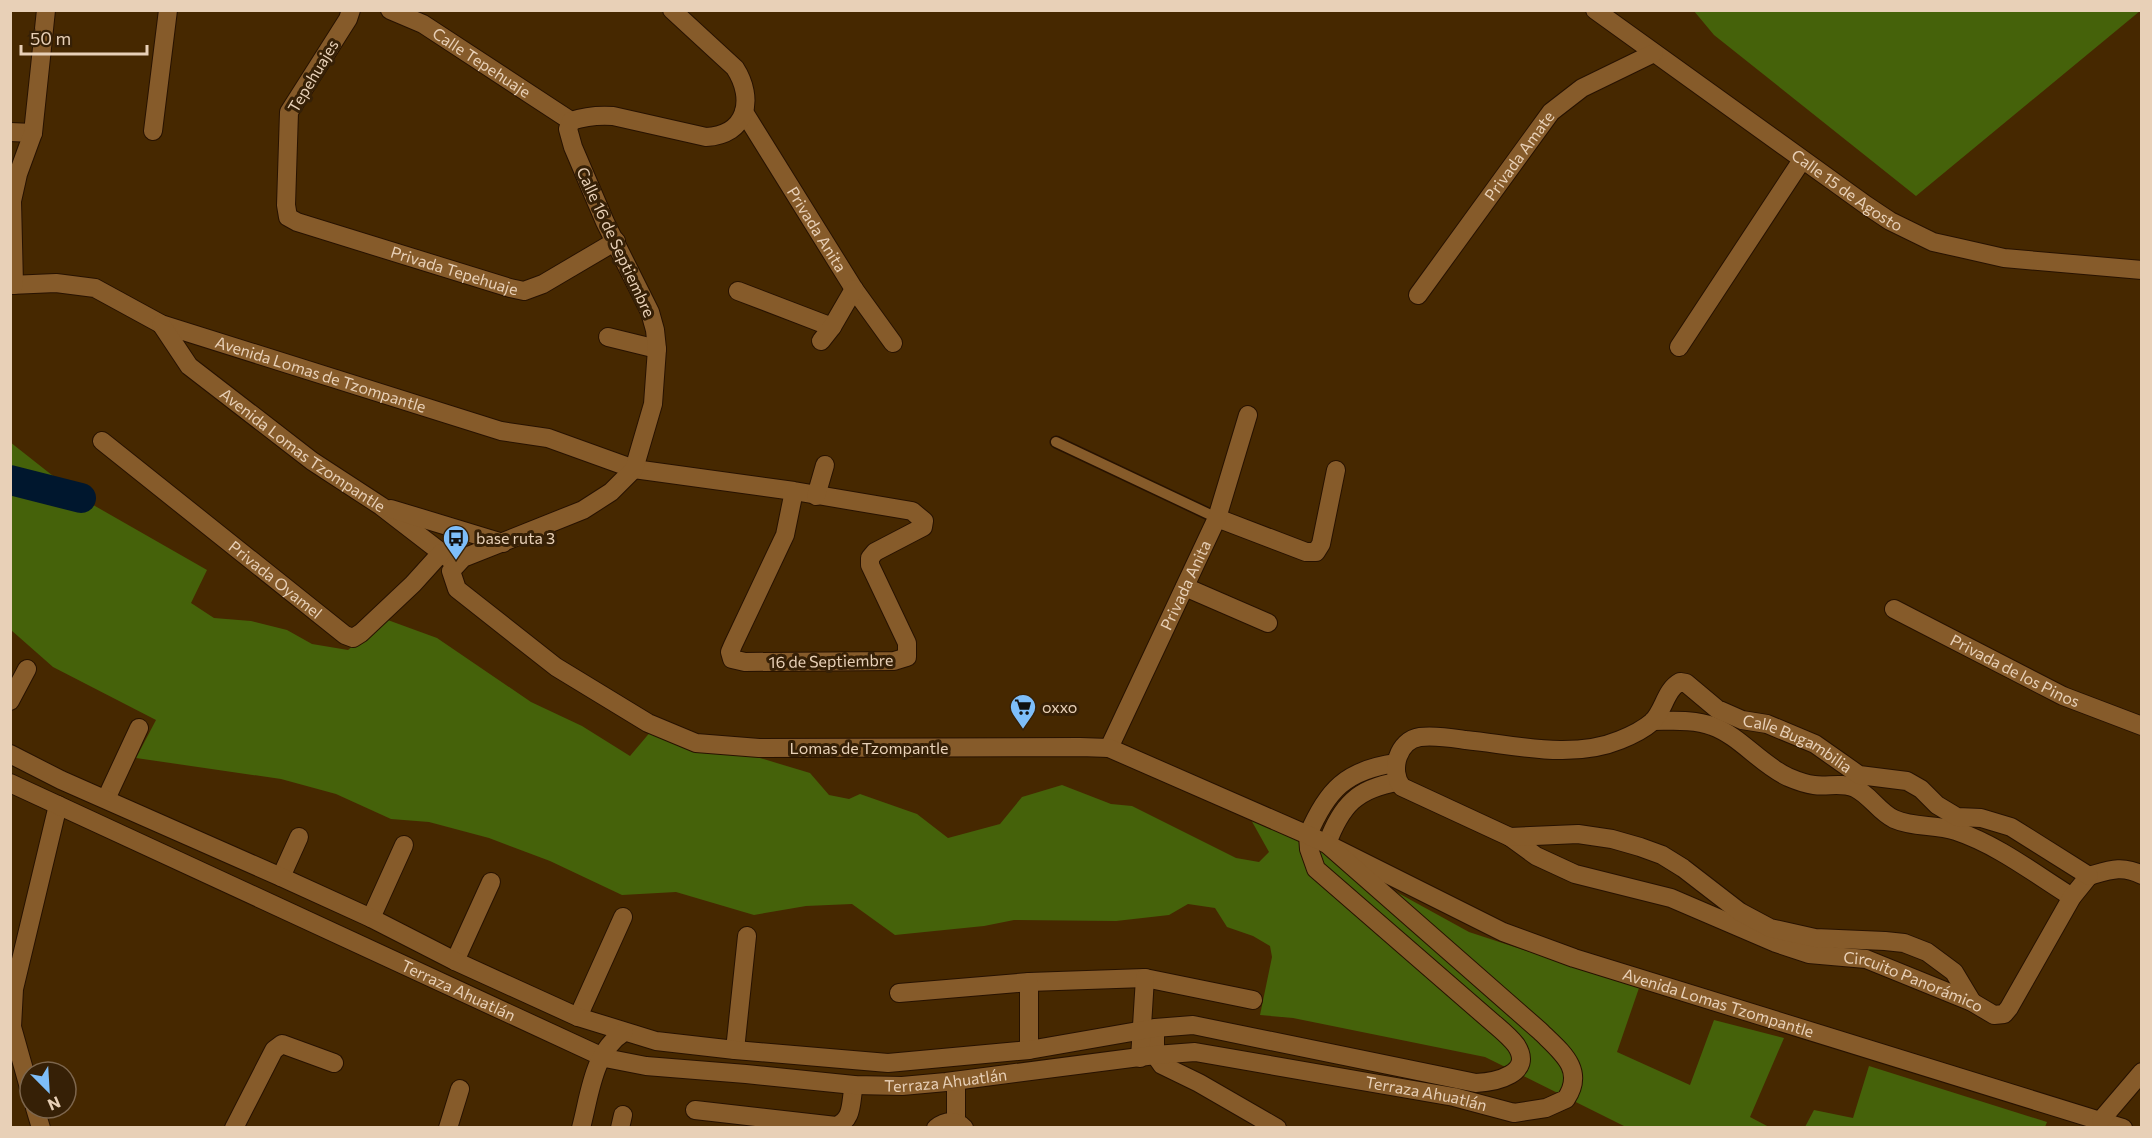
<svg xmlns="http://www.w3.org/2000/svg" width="2152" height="1138" viewBox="0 0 2152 1138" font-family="Commissioner,sans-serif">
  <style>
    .forest { fill: #45620a }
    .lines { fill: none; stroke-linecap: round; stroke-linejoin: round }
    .river { stroke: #00172e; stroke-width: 30 }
    .service-casing { stroke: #271200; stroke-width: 13 }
    .minor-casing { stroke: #271200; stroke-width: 20 }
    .tertiary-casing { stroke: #271200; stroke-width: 20 }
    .service { stroke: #865b2a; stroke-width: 10 }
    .minor { stroke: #865b2a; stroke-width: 18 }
    .tertiary { stroke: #865b2a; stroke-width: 18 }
    .labels { text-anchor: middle; stroke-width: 6; stroke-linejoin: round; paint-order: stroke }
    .street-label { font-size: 16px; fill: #e8d0b7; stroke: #362006 }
    .poi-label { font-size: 16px; fill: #e8d0b7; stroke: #362006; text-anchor: start }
  </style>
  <rect width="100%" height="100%" fill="#462800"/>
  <path class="forest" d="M1694,11H2140L1916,196L1714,35Z
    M10,442L81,498L207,570L191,603L214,618L251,621L287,630L312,644L348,650L385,619L437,638L531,702L582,726L630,756L652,730L750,755L810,773L829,795L849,799L860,794L917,814L948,838L1000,824L1022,797L1062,785L1111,804L1132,806L1236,858L1259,862L1269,852L1250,818L1280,828L1469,932L1639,988L1617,1052L1690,1085L1714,1020L1784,1038L1750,1117L1769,1127H1626L1485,1057L1293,1018L1260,1015L1272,957L1270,946L1253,936L1227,927L1215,908L1188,904L1169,915L1116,921L1014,920L984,926L895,935L852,904L806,906L754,915L676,892L622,895L550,861L489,838L429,822L391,819L336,794L281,779L136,758L156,720L53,667L11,630Z
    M1869,1066L2047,1122L2045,1127H1805L1814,1110L1853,1118Z"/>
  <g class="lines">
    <path class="river" d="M10,480L81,498"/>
    <g class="service-casing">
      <path id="service" d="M1056,442L1217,518"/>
    </g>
    <g class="minor-casing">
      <g id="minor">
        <path id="s1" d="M351,10L348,19L289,112L286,205L288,217L297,222L510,288L524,291L543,284L616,241"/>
        <path id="s2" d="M390,10L423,24L571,121"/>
        <path id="s3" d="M1595,10L1866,205L1890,221L1933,242L1960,248L2004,258L2142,270"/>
        <path id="s4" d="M744,112L854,289L893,343"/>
        <path d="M153,131L168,10"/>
        <path d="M10,132L33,133"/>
        <path id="s5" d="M10,285L56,283L95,288L161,324L501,431L548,438L634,469L794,491L912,511L924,521L923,527L875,552L870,558V565L907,643V657L894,661L745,662L732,659L730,652L733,645L785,535L794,491"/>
        <path d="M14,285L12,201L18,174L33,133L46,10"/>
        <path d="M738,291L832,327"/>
        <path id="s6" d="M1418,295L1551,112L1582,88L1654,53"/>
        <path id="s7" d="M161,324L189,366L312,461L381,506L451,560"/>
        <path d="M608,337L657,349"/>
        <path d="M821,341L832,327L854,289"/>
        <path d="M1679,347L1802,160"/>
        <path id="s8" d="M102,441L345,635L353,638L361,633L413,584L441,553"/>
        <path d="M816,496L825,465"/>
        <path d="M391,509L503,543"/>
        <path d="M1217,518L1306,552H1316L1321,544L1336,470"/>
        <path d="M1185,587L1268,623"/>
        <path id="s9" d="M1894,609L2063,696L2142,726"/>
        <path d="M10,701L27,669"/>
        <path d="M1653,721C1671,721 1694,719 1712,726C1740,736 1760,764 1788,777C1795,780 1806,784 1814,785C1828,787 1841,782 1855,788C1870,795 1879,812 1894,819C1914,828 1936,824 1956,831C1998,845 2035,874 2072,897"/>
        <path id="s10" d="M1109,748L1217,518L1248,415"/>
        <path id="s11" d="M1398,782C1357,788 1341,806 1327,844L1503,932L1574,958L2123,1128"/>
        <path d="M106,799L139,728"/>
        <path d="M1308,835C1327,790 1346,770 1396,763"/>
        <path id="s12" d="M1510,837L1536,856L1575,874L1671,898L1776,943L1809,954L1866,959L1972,1002L1994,1015L2004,1014L2009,1008L2072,897L2089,876"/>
        <path d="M2089,876C2110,870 2122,865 2142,875"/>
        <path d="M281,877L299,837"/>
        <path d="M371,918L404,845"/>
        <path d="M455,961L491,882"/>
        <path d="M899,993L1029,982L1145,978L1253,1000"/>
        <path id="s13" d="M1972,1002L1954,972L1927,952L1904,943L1885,941L1815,938L1770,928L1740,912L1683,868L1662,855L1640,847L1612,839L1578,834L1510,837L1402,787C1389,771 1398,740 1420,737C1435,735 1452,738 1466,740C1515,745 1572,760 1620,740C1630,736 1644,729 1652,722C1664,711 1665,690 1680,682L1686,683L1717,709L1742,720L1767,724L1815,744L1859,775L1907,781L1921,789L1937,805L1957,817L1981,818L2011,827L2089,876"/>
        <path d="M578,1017L623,917"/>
        <path d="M1155,1028V1055L1162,1065L1199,1083L1277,1128"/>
        <path d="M735,1050L747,936"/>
        <path d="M1029,1050V982"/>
        <path d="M1140,1058L1145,978"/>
        <path d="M956,1081V1122"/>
        <path d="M30,1091L12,1027L14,989L58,805"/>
        <path d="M35,1108L41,1128"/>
        <path d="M695,1110L836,1126C854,1119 850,1102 854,1085"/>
        <path d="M2101,1120L2142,1072"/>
        <path d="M234,1128L274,1050L282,1044L334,1063"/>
        <path d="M448,1128L460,1089"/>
        <path d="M620,1128L623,1115"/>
        <path d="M936,1128C945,1121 956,1119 964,1128"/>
      </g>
    </g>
    <g class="tertiary-casing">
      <g id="tertiary">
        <path d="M10,754L61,780L281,877L371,918L455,961L578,1017L656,1041L735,1050L888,1063L1029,1050L1155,1028L1193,1025L1476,1083C1495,1082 1535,1074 1516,1045C1509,1036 1500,1029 1492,1022L1316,869L1309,849L1308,835"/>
        <path id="s14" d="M10,783L605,1058L646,1066L746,1074L854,1085L902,1086L946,1082L1155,1055L1195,1052L1454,1097L1514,1113L1546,1108L1566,1099C1586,1069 1560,1051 1540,1031L1327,844L1308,835L1109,748L1080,747L759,748L696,743L648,723L556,667L457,589L451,571L463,558L583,510L611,492L634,469L653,404L657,349L655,330L650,312L605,222L573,147L568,129L571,121C586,116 598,115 613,116L706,137C747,135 755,99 735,68L672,10"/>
        <path d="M581,1128C590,1094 593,1052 624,1032"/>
      </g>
    </g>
    <use href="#service" class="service"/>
    <use href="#minor" class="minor"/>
    <use href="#tertiary" class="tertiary"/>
  </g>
  <defs>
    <g id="bus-pin" transform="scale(1.35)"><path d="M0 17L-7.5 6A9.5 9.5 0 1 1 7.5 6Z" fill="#7ebef9" stroke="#362006"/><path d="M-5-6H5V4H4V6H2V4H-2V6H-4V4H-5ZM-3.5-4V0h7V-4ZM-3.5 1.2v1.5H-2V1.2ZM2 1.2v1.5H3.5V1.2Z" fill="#111"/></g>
    <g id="supermarket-pin" transform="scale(1.35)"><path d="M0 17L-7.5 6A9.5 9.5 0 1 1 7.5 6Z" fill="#7ebef9" stroke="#362006"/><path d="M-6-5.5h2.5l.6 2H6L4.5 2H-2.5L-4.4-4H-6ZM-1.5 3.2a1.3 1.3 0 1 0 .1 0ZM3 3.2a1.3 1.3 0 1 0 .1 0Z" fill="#111"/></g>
  </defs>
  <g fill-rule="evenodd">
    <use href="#bus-pin" x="456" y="538"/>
    <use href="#supermarket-pin" x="1023" y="707"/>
  </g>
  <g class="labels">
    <g class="street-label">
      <text dy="6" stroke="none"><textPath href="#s2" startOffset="106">Calle Tepehuaje</textPath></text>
      <text transform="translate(313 76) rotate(-59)" y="6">Tepehuajes</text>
      <text dy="6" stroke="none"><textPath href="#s6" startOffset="172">Privada Amate</textPath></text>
      <text dy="6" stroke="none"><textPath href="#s3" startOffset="310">Calle 15 de Agosto</textPath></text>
      <text dy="6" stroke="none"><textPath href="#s4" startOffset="138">Privada Anita</textPath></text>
      <text transform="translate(616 242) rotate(65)" y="6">Calle 16 de Septiembre</text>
      <text dy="6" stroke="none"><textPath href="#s1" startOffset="400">Privada Tepehuaje</textPath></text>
      <text dy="6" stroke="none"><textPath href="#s5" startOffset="328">Avenida Lomas de Tzompantle</textPath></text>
      <text dy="6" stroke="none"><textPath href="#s7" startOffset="192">Avenida Lomas Tzompantle</textPath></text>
      <text dy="6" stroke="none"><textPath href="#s8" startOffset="222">Privada Oyamel</textPath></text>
      <text dy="6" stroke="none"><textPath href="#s10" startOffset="180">Privada Anita</textPath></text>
      <text transform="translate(831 661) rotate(-1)" y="6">16 de Septiembre</text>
      <text dy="6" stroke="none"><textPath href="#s9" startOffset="136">Privada de los Pinos</textPath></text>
      <text dy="6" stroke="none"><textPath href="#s13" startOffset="1119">Calle Bugambilia</textPath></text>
      <text x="869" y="754">Lomas de Tzompantle</text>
      <text dy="6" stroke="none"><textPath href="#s12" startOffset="432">Circuito Panorámico</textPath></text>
      <text dy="6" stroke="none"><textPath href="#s14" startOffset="494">Terraza Ahuatlán</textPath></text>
      <text dy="6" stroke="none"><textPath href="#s11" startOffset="524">Avenida Lomas Tzompantle</textPath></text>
      <text dy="6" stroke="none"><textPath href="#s14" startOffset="998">Terraza Ahuatlán</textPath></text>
      <text dy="6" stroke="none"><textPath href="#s14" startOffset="1484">Terraza Ahuatlán</textPath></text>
    </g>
    <g class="poi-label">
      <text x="476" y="544">base ruta 3</text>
      <text x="1042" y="713">oxxo</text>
    </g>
  </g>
  <rect width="2152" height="1138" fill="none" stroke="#e8d0b7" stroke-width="24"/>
  <g transform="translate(48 1090) rotate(156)"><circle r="28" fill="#362006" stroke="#7d664d" stroke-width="1.5"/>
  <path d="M0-4.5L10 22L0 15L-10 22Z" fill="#7ebef9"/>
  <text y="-9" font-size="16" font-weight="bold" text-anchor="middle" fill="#e8d0b7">N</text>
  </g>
  <path d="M21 45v9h126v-9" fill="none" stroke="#e8d0b7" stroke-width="3"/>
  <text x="30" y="45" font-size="18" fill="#e8d0b7" stroke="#362006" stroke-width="4.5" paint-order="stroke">50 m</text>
</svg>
